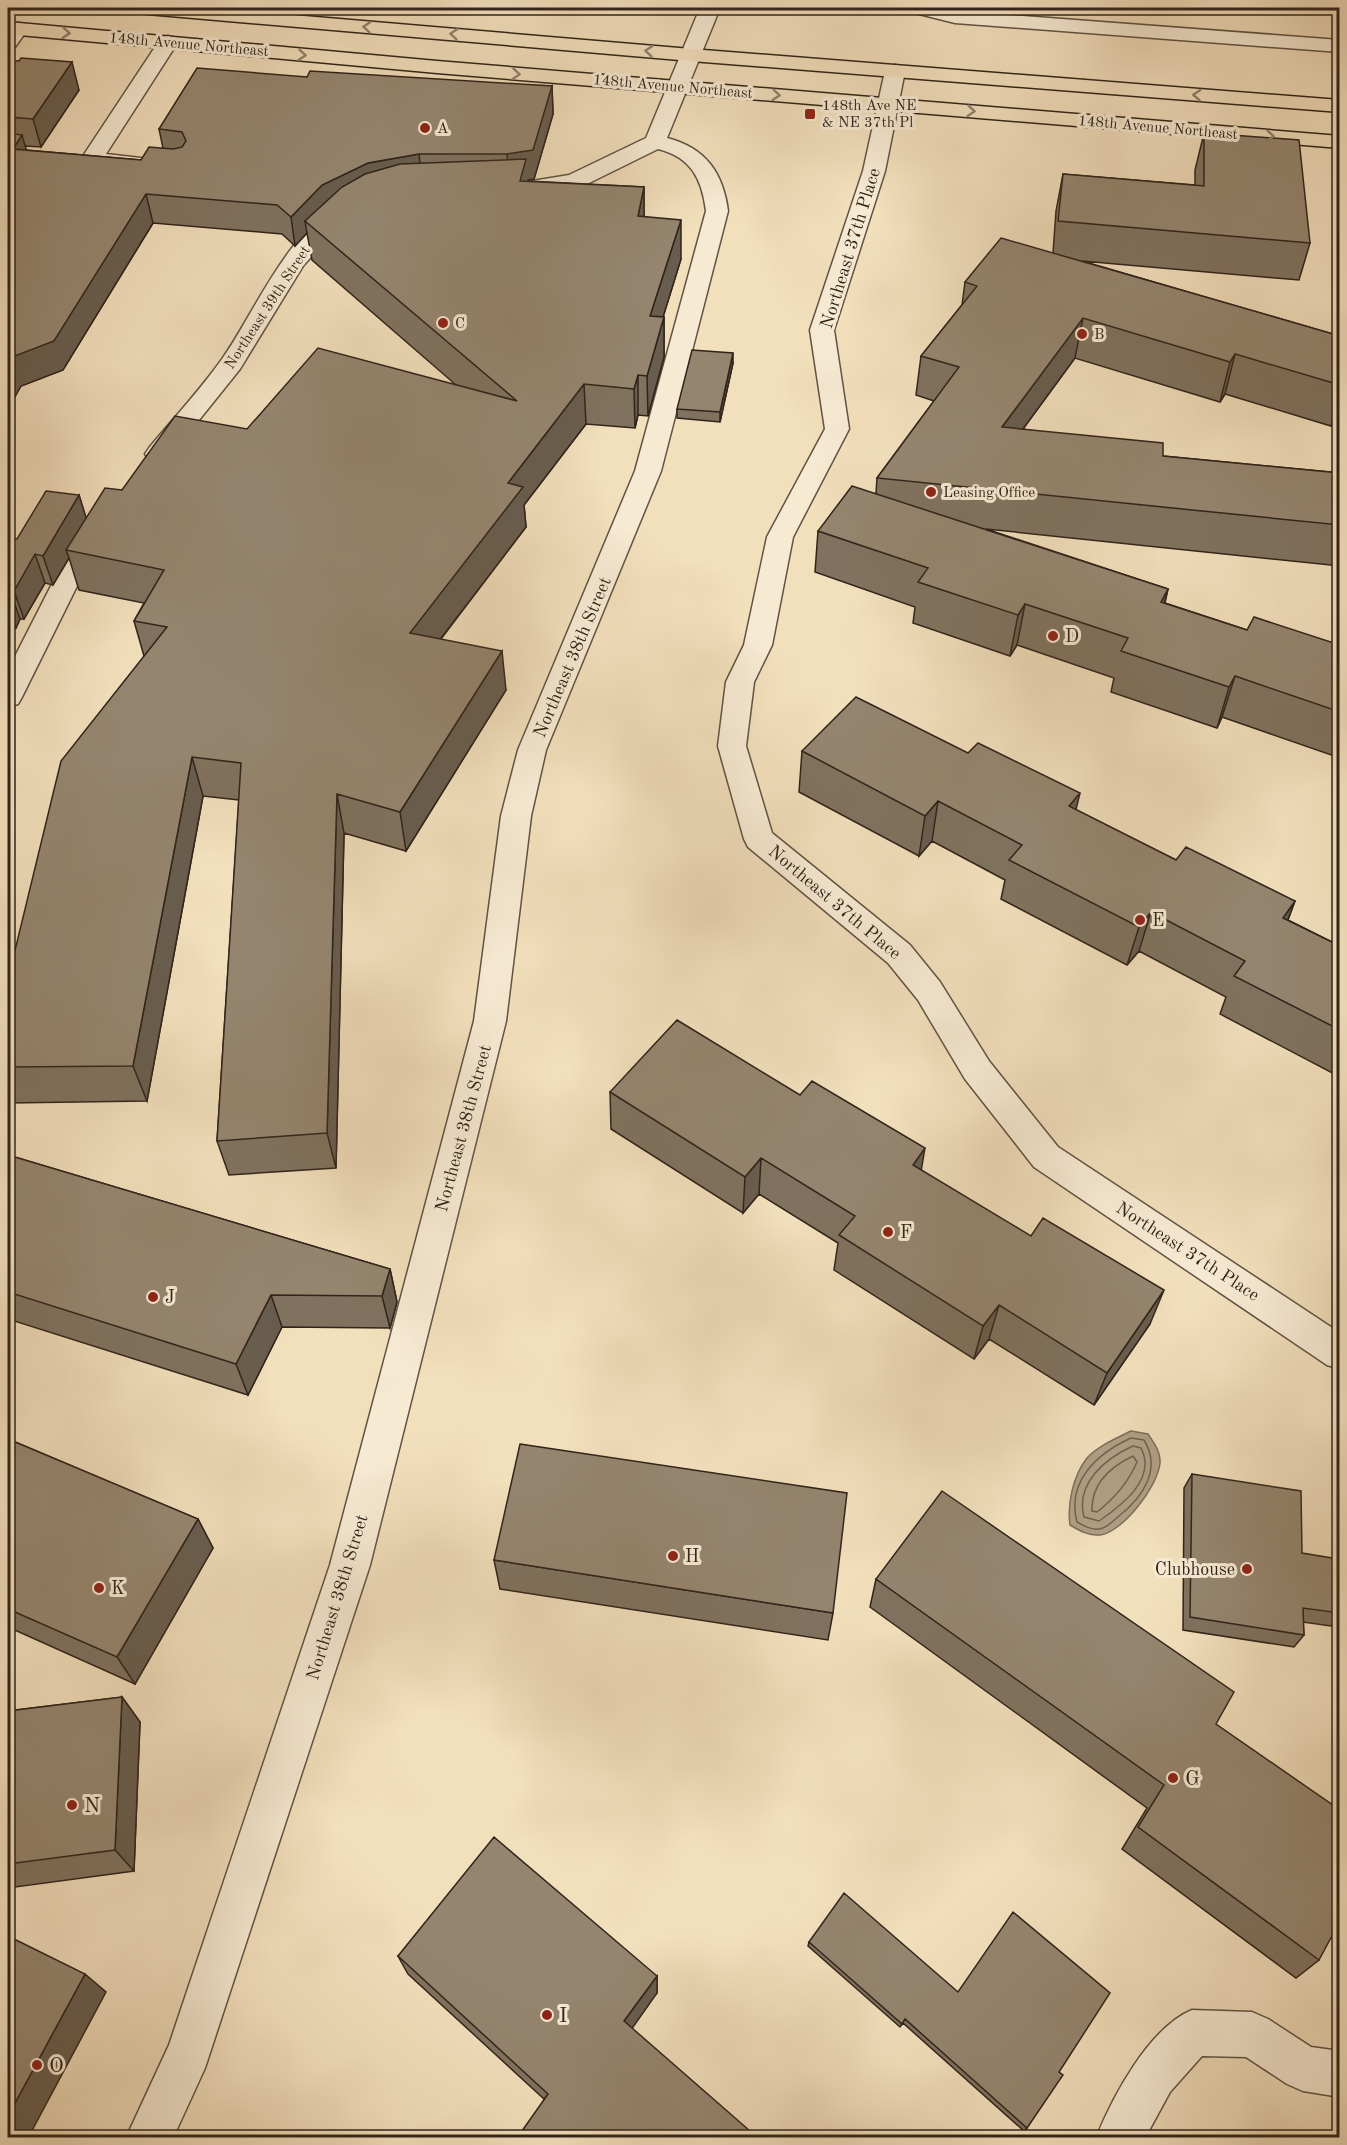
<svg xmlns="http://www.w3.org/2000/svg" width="1347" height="2145" viewBox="0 0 1347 2145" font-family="'Old Standard TT',serif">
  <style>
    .water { fill: #b09f85; stroke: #7d6e5b; stroke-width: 1.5 }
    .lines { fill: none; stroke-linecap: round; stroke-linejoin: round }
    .shore { stroke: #706250; stroke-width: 1.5 }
    .minor-casing { stroke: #605343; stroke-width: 3 }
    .major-casing { stroke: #30241b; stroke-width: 3 }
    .minor { fill: #f7ead3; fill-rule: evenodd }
    .major { fill: #f2dfbc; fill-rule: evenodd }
    .wall { fill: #80725f; stroke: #30241b; stroke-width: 1.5 }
    .shaded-wall { fill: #685d4e; stroke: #30241b; stroke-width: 1.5 }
    .building { fill: #95856f; stroke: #30241b; stroke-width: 1.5 }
    .oneway { stroke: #91826c }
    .poi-dot { fill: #8f2418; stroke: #f7ead3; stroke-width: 2 }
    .labels { text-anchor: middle; stroke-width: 6; stroke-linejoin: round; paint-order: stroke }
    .far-street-label { font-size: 15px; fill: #30241b; stroke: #f7ead3 }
    .far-poi-label { font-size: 15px; fill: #30241b; stroke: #f7ead3; text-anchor: start }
    .street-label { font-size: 18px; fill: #30241b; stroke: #f7ead3 }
    .poi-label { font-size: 18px; fill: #30241b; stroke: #f7ead3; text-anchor: start }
    .near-poi-label { font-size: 21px; fill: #30241b; stroke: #f7ead3; text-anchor: start }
  </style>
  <rect width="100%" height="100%" fill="#f2dfbc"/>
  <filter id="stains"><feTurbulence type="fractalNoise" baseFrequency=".00333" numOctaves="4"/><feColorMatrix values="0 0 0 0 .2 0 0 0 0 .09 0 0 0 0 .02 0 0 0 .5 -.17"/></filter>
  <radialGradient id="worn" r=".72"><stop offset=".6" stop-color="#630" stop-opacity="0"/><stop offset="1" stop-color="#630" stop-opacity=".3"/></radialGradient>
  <path class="water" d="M1131,1431L1148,1434C1154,1443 1161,1452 1160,1463C1158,1486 1123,1532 1100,1535C1089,1536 1080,1531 1070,1525C1067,1504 1073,1476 1087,1458C1098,1446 1117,1438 1131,1431Z"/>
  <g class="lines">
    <path class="shore" d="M1131,1438L1144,1440C1162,1469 1143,1497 1119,1516C1113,1521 1107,1528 1099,1529C1091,1530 1084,1526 1077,1522C1066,1481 1098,1453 1131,1438Z
      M1133,1446L1141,1448C1157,1479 1122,1505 1099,1521L1084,1517C1075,1483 1106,1458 1133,1446Z
      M1133,1456L1137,1462C1128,1483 1115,1498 1097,1512L1092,1511C1091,1484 1110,1467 1133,1456Z"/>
    <g class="minor-casing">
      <path id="minor" d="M700,8H720L667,138C706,148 723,173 728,211L661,471L546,750L531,816L506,1021L370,1565L205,2068L173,2138H126L169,2045L330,1565L474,1021L501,816L518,750L635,471L706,211C702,179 691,157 658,149L583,186L520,197L512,195L509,190L512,185L520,183L569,175L646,138Z
        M908,8H940L955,11L1340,40V52L955,23L911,12Z
        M18,23L25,25L28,29L15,47L8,49V30L11,25Z
        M168,36L175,38L178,42L106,154L141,158L144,163L141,168L133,169L84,164L81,159L161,38Z
        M895,65L902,67L905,71L885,171L834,330L849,429L793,537L772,645L754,682L746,746L772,833L910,945L940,982L989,1061L1058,1147L1340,1333V1369L1327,1365L1034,1167L965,1079L918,1000L888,963L748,847L744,839L718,746L726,682L744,645L767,537L825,429L810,330L863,171L885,71L888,67Z
        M344,207L352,209L355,214L333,232L303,266L240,369L167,460L158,462L149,460L145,454L149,448C173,419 200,390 222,359C252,318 292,220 344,207Z
        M97,525L106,527L110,533L79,582L22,697L18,704L8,707V670L53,582L88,527Z
        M1192,2010L1252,2012L1268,2019L1311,2047L1340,2051V2097L1303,2091L1287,2084L1246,2057L1202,2056L1170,2092L1145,2138H1096C1113,2096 1149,2028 1192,2010Z"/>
    </g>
    <g class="major-casing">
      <path id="major" d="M137,8H210L691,49L1340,100V112L691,61L147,14Z
        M8,22L437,61L1340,136V148L437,73L8,34Z"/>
    </g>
    <use href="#minor" class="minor"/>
    <use href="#major" class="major"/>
  </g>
  <path class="wall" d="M1179,8H1340V15L1239,9L1238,12Z
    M8,60L79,90L41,147L25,146L26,150L141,160L163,148L159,129L307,77L552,86L553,114L534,179L528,180V181L644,187V217L681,259L663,317H664V357L648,416L638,415L635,428L586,424L524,505L526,527L441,639L506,690L406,851L344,833L336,1168L229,1175L217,1141L239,800L203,796L147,1101L8,1103V979L144,656L134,621L144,603L79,590L69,558L53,585L45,583L24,619H20L16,628L8,624V538L17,539L79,495L86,518L122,490L247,429L456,385L312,260L307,233L295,246L282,234L153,223L63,370L21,386L8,409Z
    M1204,133L1310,243L1299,280L1082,261L1340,336V411L1331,426L1225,394L1220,402L1075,358L1023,429L1163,456L1340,473V566L986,529L1168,589L1165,603L1247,630L1340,645V758L1222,717L1217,728L1111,692L1114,678L1017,645L1010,656L913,623L915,607L815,572L818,531L876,493L877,478L934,401L916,395L921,356L962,305L965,282L1053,253L1056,211L1063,174L1195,185V170Z
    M733,363L720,422L677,418V409Z
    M802,751L1076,810L1176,860L1295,901L1288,920L1340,946V1077L1220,1014L1226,997L1139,951L1127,965L1001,899L1005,880L932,841L919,856L799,792Z
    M610,1092L921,1170L1150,1324L1094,1405L989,1339L974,1359L834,1270L838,1243L759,1194L743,1213L611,1129Z
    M8,1155L390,1269L397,1302L390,1328L282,1327L248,1395L8,1319Z
    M8,1439L198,1519L213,1548L135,1684L8,1627Z
    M1192,1474L1302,1553L1340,1596V1615L1331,1626L1303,1622L1304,1635L1294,1647L1183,1630L1184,1488Z
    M494,1560L833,1613L828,1640L500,1589Z
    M876,1579L1216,1724L1319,1960L1296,1978L1122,1849L1147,1808L870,1607Z
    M122,1697L140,1722L134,1871L8,1888V1711Z
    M809,1942L958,1992L1027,2128L1024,2131L903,2023L900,2027L808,1946Z
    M398,1956L657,1976V1993L544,2099L408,1974Z"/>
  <path class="shaded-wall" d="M72,62L79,90L41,147L33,119Z
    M552,86L553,114L534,179L528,180L529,198L509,183L507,154Z
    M22,135L30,163L13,149Z
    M419,154L422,183L305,221L307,233L295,246L291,217L322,185L368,163Z
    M644,187V226L638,216Z
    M146,194L153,223L63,370L21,386L8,409V365L12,357Z
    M681,220V259L651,356L650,316Z
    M664,317V357L648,416L647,376Z
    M1083,318L1075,358L995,467L1002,427Z
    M733,353V363L720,422V412Z
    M1235,354L1225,394L1220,402L1230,362Z
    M638,375V415L635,428L634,389Z
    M584,384L586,424L524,505L526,527L415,672L410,633L508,483Z
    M1340,400V411L1331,426Z
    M79,495L88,524L66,550L69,558L53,585L43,556Z
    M35,554L45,583L24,619L14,591Z
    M1168,589L1157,630L1161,602Z
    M10,590L20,619L16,628L8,605V595Z
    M1025,604L1017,645L1010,656L1018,615Z
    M502,651L506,690L406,851L400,812Z
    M1235,676L1222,717L1217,728L1229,687Z
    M192,757L203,796L147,1101L133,1066Z
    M1080,793L1070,834L1069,806Z
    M337,794L344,833L336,1168L327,1133Z
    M938,801L932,841L919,856L925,816Z
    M1295,901L1280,940L1283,918Z
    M1151,912L1139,951L1127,965L1139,927Z
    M925,1148L919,1184L913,1165Z
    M761,1158L759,1194L743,1213L745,1177Z
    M390,1269L397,1302L390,1328L382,1296Z
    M1164,1290L1150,1324L1094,1405L1107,1373Z
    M271,1295L282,1327L248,1395L236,1364Z
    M999,1305L989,1339L974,1359L983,1326Z
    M198,1519L213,1548L135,1684L117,1657Z
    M122,1697L140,1722L134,1871L115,1850Z
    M85,1974L106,1992L28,2138H8V2116Z
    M657,1976V1993L626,2037L624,2021Z"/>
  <path class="building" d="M21,58L72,62L33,119L8,117V60L19,61Z
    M197,68L307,77L310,71L552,86L533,150L507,154H419L368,163L322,185L291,217L277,205L146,194L54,341L12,357L8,365V133L22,135L13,149L141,160L149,147L173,149L182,147L186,141L182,132L159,129Z
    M1204,133L1299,140L1310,243L1058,221L1063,174L1204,186Z
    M526,159L520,181L644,187L638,216L681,220L650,316L664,317L647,376L638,375L634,389L584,384L508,483L523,487L410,633L502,651L400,812L337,794L327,1133L217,1141L241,763L192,757L133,1066L8,1067V979L61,761L167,627L134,621L164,570L66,550L105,488L122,490L175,416L247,429L318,348L517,401L305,221L342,187L365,174L400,164Z
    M1001,238L1340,336V385L1235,354L1230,362L1083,318L1002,427L1163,443V456L1340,473V525L877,478L959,367L921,356L977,286L965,282Z
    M692,350L733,353L720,412L677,409Z
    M852,486L1168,589L1161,602L1247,630L1254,617L1340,645V712L1235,676L1229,687L1121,651L1128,638L1025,604L1018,615L918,582L928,568L818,531Z
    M46,491L79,495L43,556L35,554L14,591L10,590L8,595V538L17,539Z
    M856,697L968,753L978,743L1080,793L1069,806L1176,860L1186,847L1295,901L1283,918L1340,946V1030L1234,976L1245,961L1151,912L1139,927L1009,860L1022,845L938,801L925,816L802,751Z
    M677,1020L800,1095L812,1081L925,1148L913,1165L1031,1236L1043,1218L1164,1290L1107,1373L999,1305L983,1326L839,1235L855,1216L761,1158L745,1177L610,1092Z
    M8,1155L390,1269L382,1296L271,1295L236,1364L8,1292Z
    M8,1439L198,1519L117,1657L8,1609Z
    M520,1444L847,1493L833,1613L494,1560Z
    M1192,1474L1301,1491L1302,1553L1338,1559L1340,1613L1303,1608L1304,1635L1190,1617Z
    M942,1491L1234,1692L1216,1724L1340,1810V1921L1319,1960L1138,1827L1164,1785L876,1579Z
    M122,1697L115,1850L8,1864V1711Z
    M494,1837L657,1976L624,2021L758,2138H517L548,2094L398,1956Z
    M844,1893L958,1992L1013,1912L1110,1993L1059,2072L1063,2075L1027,2128L905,2019L902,2024L809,1942Z
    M8,1936L85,1974L8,2116Z"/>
  <defs><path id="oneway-chevron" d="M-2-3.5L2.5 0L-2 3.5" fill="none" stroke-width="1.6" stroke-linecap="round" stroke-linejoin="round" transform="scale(1.5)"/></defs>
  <g class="oneway">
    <use href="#oneway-chevron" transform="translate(367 27) rotate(-175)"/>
    <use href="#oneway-chevron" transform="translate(66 33) rotate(5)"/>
    <use href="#oneway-chevron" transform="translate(454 34) rotate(-175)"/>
    <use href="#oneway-chevron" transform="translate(649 51) rotate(-175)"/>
    <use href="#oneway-chevron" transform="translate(302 55) rotate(5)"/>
    <use href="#oneway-chevron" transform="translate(516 74) rotate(5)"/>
    <use href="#oneway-chevron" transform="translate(776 95) rotate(5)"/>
    <use href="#oneway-chevron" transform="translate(1197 95) rotate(-176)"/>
    <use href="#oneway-chevron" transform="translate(971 111) rotate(5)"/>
    <use href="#oneway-chevron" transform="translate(1270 136) rotate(5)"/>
  </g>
  <g class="poi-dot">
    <rect x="804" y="108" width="12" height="12" rx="3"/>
    <circle cx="425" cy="128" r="6"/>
    <circle cx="443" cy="323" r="6"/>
    <circle cx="1082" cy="334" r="6"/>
    <circle cx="931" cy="492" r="6"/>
    <circle cx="1053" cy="636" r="6"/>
    <circle cx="1140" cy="920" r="6"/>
    <circle cx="888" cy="1232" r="6"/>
    <circle cx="153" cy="1297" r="6"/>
    <circle cx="673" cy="1556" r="6"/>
    <circle cx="1247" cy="1569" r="6"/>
    <circle cx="99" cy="1588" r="6"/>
    <circle cx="1173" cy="1778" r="6"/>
    <circle cx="72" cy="1805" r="6"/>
    <circle cx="547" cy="2015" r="6"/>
    <circle cx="37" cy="2065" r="6"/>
  </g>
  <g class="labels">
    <g class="far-street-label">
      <text transform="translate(189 44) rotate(5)" y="5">148th Avenue Northeast</text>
      <text transform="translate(673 86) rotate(5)" y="5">148th Avenue Northeast</text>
      <text transform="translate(1158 127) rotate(5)" y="5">148th Avenue Northeast</text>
      <text transform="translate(267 307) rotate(-57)" y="5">Northeast 39th Street</text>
    </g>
    <g class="far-poi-label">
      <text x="822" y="110">148th Ave NE<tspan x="822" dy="17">&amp; NE 37th Pl</tspan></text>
      <text x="437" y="133">A</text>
      <text x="455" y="328">C</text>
      <text x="1094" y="339">B</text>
      <text x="943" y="497">Leasing Office</text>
    </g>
    <g class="street-label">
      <text transform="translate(850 248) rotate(-73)" y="6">Northeast 37th Place</text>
      <text transform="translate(572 657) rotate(-67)" y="6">Northeast 38th Street</text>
      <text transform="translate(835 902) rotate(40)" y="6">Northeast 37th Place</text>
      <text transform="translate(463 1128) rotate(-75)" y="6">Northeast 38th Street</text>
      <text transform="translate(1188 1251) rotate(33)" y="6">Northeast 37th Place</text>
      <text transform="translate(337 1597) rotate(-73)" y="6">Northeast 38th Street</text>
    </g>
    <g class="poi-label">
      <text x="1065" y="642">D</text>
      <text x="1152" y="926">E</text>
      <text x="900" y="1238">F</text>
      <text x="165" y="1303">J</text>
      <text x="685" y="1562">H</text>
      <text x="1235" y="1575" text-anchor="end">Clubhouse</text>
      <text x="111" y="1594">K</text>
    </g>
    <g class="near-poi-label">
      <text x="1185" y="1785">G</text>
      <text x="84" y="1812">N</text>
      <text x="559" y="2022">I</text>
      <text x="49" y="2072">O</text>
    </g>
  </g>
  <rect width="1347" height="2145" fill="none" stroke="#f2dfbc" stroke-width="30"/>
  <rect x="9" y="9" width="1329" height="2127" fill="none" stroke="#30241b" stroke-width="3"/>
  <rect x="15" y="15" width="1317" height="2115" fill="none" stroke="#30241b" stroke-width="1.5"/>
  <rect width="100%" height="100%" filter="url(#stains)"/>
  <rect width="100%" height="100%" fill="url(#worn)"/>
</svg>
